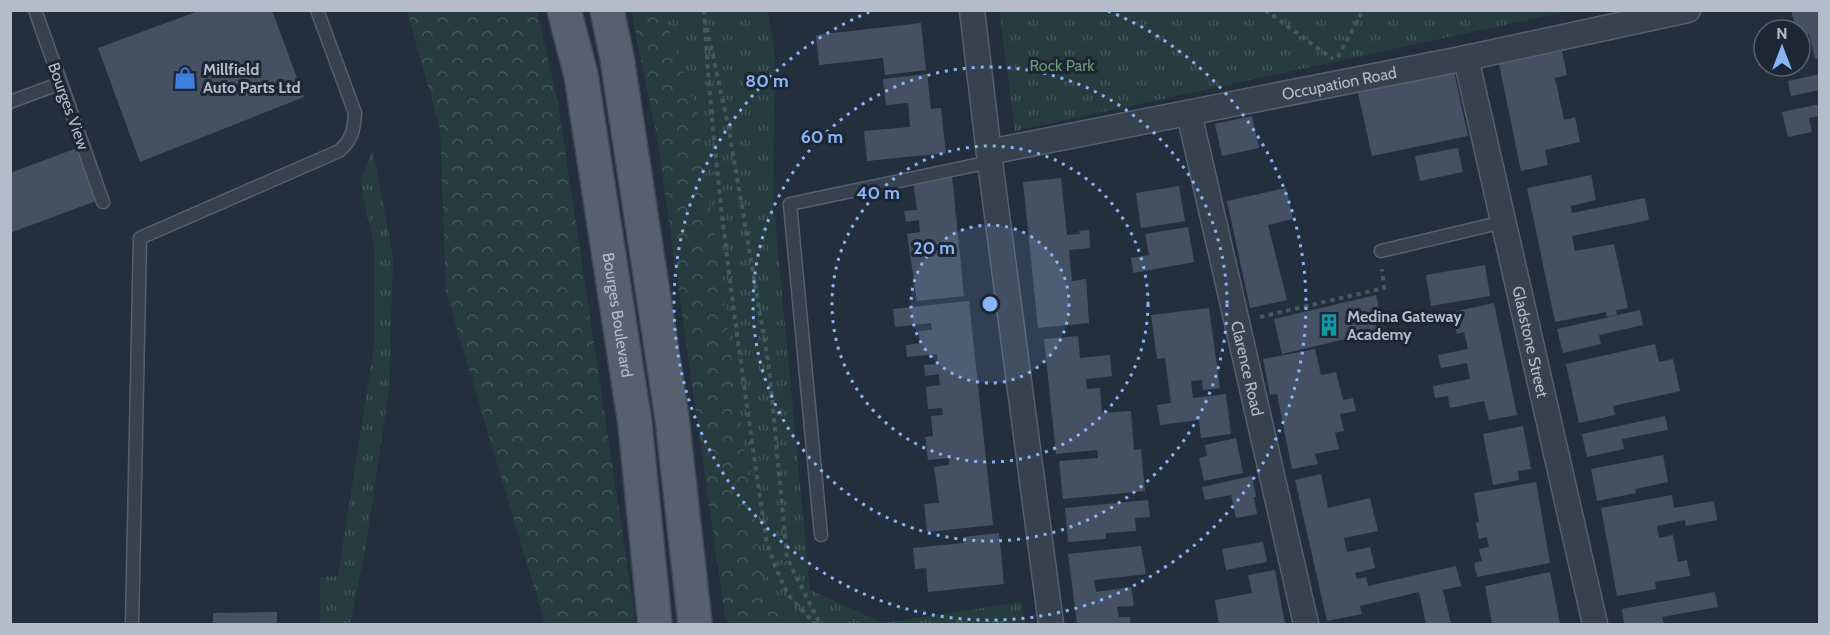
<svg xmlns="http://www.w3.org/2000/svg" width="1830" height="635" viewBox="0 0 1830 635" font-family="Cabin,sans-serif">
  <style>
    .grass { fill: url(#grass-tufts) }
    .forest { fill: url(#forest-crowns) }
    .building { fill: #455162 }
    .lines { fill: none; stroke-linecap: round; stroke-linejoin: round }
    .service-casing { stroke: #565f6c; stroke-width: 15 }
    .minor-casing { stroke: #565f6c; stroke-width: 27 }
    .primary-casing { stroke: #414a57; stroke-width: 36 }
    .path { stroke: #44595c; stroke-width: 4; stroke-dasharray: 4.5 4.5; stroke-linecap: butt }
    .service { stroke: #38414e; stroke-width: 12 }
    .minor { stroke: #38414e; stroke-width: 24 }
    .primary { stroke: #56606e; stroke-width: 33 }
    .ring { fill: none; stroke: #8ab4f8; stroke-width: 3; stroke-dasharray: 3 6 }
    .labels { text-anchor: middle; stroke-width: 6; stroke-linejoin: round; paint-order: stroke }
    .park-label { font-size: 16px; fill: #6b9a76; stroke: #1d2633 }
    .poi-label { font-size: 16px; font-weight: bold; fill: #b4bcc9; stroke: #1d2633; text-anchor: start }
    .street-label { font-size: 16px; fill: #b4bcc9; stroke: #1d2633 }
    .centre { fill: #8ab4f8; stroke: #1d2633; stroke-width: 3 }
    .ring-label { font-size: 18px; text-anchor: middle; font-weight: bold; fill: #8ab4f8; stroke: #1d2633; stroke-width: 6; stroke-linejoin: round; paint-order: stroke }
  </style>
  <defs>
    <pattern id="grass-tufts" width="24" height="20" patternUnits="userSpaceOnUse" patternTransform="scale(1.5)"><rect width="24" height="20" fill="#263c3f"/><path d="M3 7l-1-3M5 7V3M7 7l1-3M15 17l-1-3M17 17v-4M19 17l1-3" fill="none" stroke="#435659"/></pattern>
    <pattern id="forest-crowns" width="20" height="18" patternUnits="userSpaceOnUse" patternTransform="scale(1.5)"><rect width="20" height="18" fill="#263c3f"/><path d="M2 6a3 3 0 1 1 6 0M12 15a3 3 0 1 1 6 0" fill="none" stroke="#435659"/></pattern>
  </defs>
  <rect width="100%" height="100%" fill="#242f3e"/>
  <path class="grass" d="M999,10H1569V11L1015,131Z
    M637,11H768L775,55L773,199L810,590L883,623L1022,602L1025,624H733L656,115Z
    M373,149L393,257L389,390L366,546L350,624H320V577L338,576L374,346V247L360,181Z"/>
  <path class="forest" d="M407,11H537L558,103L636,624H545L446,292L440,129Z
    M631,11H663L697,113L764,588L802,624H726L658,143Z"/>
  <path class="building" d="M201,10H272L304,97L140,162L98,48Z
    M1791,10H1820V58L1815,59L1809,34L1800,36V30H1796Z
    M921,23L926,70L885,75L883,58L819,65L816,35Z
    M1561,46L1567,75L1555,78L1564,120L1575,117L1580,142L1545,150L1548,165L1521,171L1498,59Z
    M1454,72L1468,136L1372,156L1358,93Z
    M927,74L931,109L941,108L946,153L867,161L864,131L910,127L908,103L886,105L883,79Z
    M1820,74V90L1791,96L1788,81Z
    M1820,104V116L1809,118L1812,132L1788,137L1782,112Z
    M1252,116L1259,148L1222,156L1215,124Z
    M77,148L96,201L10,233V173Z
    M1458,148L1463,172L1420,181L1415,156Z
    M952,175L964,296L917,301L907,234L920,232L919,220L906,222L904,211L917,210L913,179Z
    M1591,175L1596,200L1571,206L1572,213L1645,198L1649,220L1572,236L1575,251L1614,244L1628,308L1616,310L1617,315L1607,317L1606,312L1555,322L1527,188Z
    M1061,178L1067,235L1080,234L1079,231L1089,230L1090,248L1069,250L1072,281L1086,279L1089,323L1038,328L1023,182Z
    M1179,186L1185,221L1141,228L1136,193Z
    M1286,188L1293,219L1268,225L1287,300L1250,308L1227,201Z
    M1188,227L1194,262L1133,273L1131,258L1149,255L1145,234Z
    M1485,265L1490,296L1431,306L1426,275Z
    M1376,295L1384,330L1282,354L1274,319Z
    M969,301L993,525L927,532L924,504L939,503L934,467L949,465V458L928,460L925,437L933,436L931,416L943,415L942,408L928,409L926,387L940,385L939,374L925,376L924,365L938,364L937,354L907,357L906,345L920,343L919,331L932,330L931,323L895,327L893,309Z
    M1494,303L1517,415L1489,420L1484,401L1450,408L1448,396L1435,398L1433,386L1470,379L1467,363L1441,368L1438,355L1468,349L1464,332L1457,334L1452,312Z
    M1209,308L1220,388L1203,390L1202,380L1191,381L1193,398L1226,394L1231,434L1201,438L1199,420L1160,425L1157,405L1171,403L1165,358L1157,359L1151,315Z
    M1640,310L1643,325L1599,335L1601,344L1563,353L1557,329Z
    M1078,336L1080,358L1110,355L1112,376L1086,379L1087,389L1100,388L1102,413L1131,411L1134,450L1141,449L1145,491L1063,499L1059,461L1098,458L1097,450L1056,454L1044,339Z
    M1655,344L1659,362L1673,359L1680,391L1613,406L1615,415L1579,423L1566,364Z
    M1315,349L1321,375L1336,372L1343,400L1353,398L1356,411L1340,414L1344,431L1335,433L1339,449L1315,454L1318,464L1292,469L1277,394L1270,395L1263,359Z
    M1665,416L1668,430L1622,439L1624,449L1587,457L1582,434Z
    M1523,426L1531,469L1518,471L1519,480L1493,485L1483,434Z
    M1236,438L1243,473L1204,481L1199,458L1207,456L1205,445Z
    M1663,455L1668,482L1635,489L1636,493L1597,501L1591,469Z
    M1321,474L1328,508L1370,498L1378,531L1344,538L1347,552L1370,547L1375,568L1355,573L1357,579L1366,577L1368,586L1456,566L1461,586L1443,590L1451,624H1426L1419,592L1360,606L1362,614L1327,621L1295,480Z
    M1252,476L1256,497H1254L1257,514L1236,518L1231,495L1205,500L1202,487Z
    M1536,482L1550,563L1477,577L1474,563L1482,561L1479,549L1489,547L1487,537L1479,539L1476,523L1479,522L1474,493Z
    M1672,495L1674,508L1714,501L1717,520L1686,526L1685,520L1657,526L1659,538L1673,535L1678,562L1687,560L1690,576L1655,582L1656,589L1617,596L1601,508Z
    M1148,500L1150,517L1135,518L1136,531L1106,533V539L1068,542L1065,508Z
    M999,533L1004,584L928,592L926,568L915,569L913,548L963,543V537Z
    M1263,542L1267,562L1226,570L1222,549Z
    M1141,546L1146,574L1094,580L1096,592L1131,587L1134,606L1117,607L1119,617H1130L1131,624H1077L1068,554Z
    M1275,570L1285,624H1219L1215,600L1252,593L1248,575Z
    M1550,572L1560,624H1492L1485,586Z
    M1715,592L1718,607L1662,617L1664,624H1624L1622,609Z
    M277,612V624H213V613Z"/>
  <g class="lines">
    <g class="service-casing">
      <path id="service" d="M35,10L103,202
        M10,102L61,83
        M1381,251L1503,222
        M821,535L790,204L990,162
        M132,624L140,238L339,151C352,140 354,130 355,113L317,10"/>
    </g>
    <g class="minor-casing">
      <g id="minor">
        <path d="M972,10L990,162L1051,624"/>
        <path id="s1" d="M1466,58L1595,624"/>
        <path id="s2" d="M1189,113L1306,624"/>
        <path id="s3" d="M989,152L1466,58L1688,10"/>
      </g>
    </g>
    <g class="primary-casing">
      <g id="primary">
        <path id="s4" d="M564,10L581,75L635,424L655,624"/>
        <path d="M607,10L617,58L672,418L695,624"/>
      </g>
    </g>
    <path class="path" d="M704,10C714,188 741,364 766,539L775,566L788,595L815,624
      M1265,10L1333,59
      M707,28L729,130L769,367L787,558L820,624
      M1338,57L1363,10
      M1260,317L1384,288L1382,269"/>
    <use href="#service" class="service"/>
    <use href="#minor" class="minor"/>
    <use href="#primary" class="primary"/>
  </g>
  <circle cx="990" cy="304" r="79" fill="#8ab4f8" fill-opacity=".12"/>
  <g class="ring">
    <circle cx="990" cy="304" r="79"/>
    <circle cx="990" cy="304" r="158"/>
    <circle cx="990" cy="304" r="237"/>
    <path d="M1108 11A316 316 0 1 1 872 11"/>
  </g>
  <defs>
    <g id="shop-bare" transform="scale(1.8)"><path d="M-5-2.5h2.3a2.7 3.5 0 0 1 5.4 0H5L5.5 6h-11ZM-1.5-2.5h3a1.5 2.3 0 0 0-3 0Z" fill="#3f7fe0" stroke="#1d2633" stroke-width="2.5" paint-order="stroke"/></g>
    <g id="building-bare" transform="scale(1.8)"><path d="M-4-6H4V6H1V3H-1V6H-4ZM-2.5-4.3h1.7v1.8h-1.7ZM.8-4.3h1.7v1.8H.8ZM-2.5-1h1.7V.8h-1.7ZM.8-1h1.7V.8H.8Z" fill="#0f9aa8" stroke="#1d2633" stroke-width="2.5" paint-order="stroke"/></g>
  </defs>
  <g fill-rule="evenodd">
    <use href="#shop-bare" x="185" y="78"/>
    <use href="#building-bare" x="1329" y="325"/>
  </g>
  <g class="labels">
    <g class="park-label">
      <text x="1062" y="71">Rock Park</text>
    </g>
    <g class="poi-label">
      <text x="203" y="75">Millfield<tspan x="203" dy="18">Auto Parts Ltd</tspan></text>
      <text x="1347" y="322">Medina Gateway<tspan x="1347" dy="18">Academy</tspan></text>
    </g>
    <g class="street-label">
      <text dy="6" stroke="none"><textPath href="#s3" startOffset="357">Occupation Road</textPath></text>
      <text transform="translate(69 106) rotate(70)" y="6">Bourges View</text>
      <text dy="6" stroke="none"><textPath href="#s4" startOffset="310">Bourges Boulevard</textPath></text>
      <text dy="6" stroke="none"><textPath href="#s1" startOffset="291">Gladstone Street</textPath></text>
      <text dy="6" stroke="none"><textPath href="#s2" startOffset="262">Clarence Road</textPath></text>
    </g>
  </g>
  <circle cx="990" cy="304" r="9" class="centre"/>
  <g class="ring-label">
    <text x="767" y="87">80 m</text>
    <text x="822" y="143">60 m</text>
    <text x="878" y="199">40 m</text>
    <text x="934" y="254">20 m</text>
  </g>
  <rect width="1830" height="635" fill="none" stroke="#b4bcc9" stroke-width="24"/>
  <g transform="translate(1782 48)"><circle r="28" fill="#1d2633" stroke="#59626f" stroke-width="1.5"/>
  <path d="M0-4.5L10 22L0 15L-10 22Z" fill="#8ab4f8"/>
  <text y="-9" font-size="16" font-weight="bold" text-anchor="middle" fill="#b4bcc9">N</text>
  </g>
</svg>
